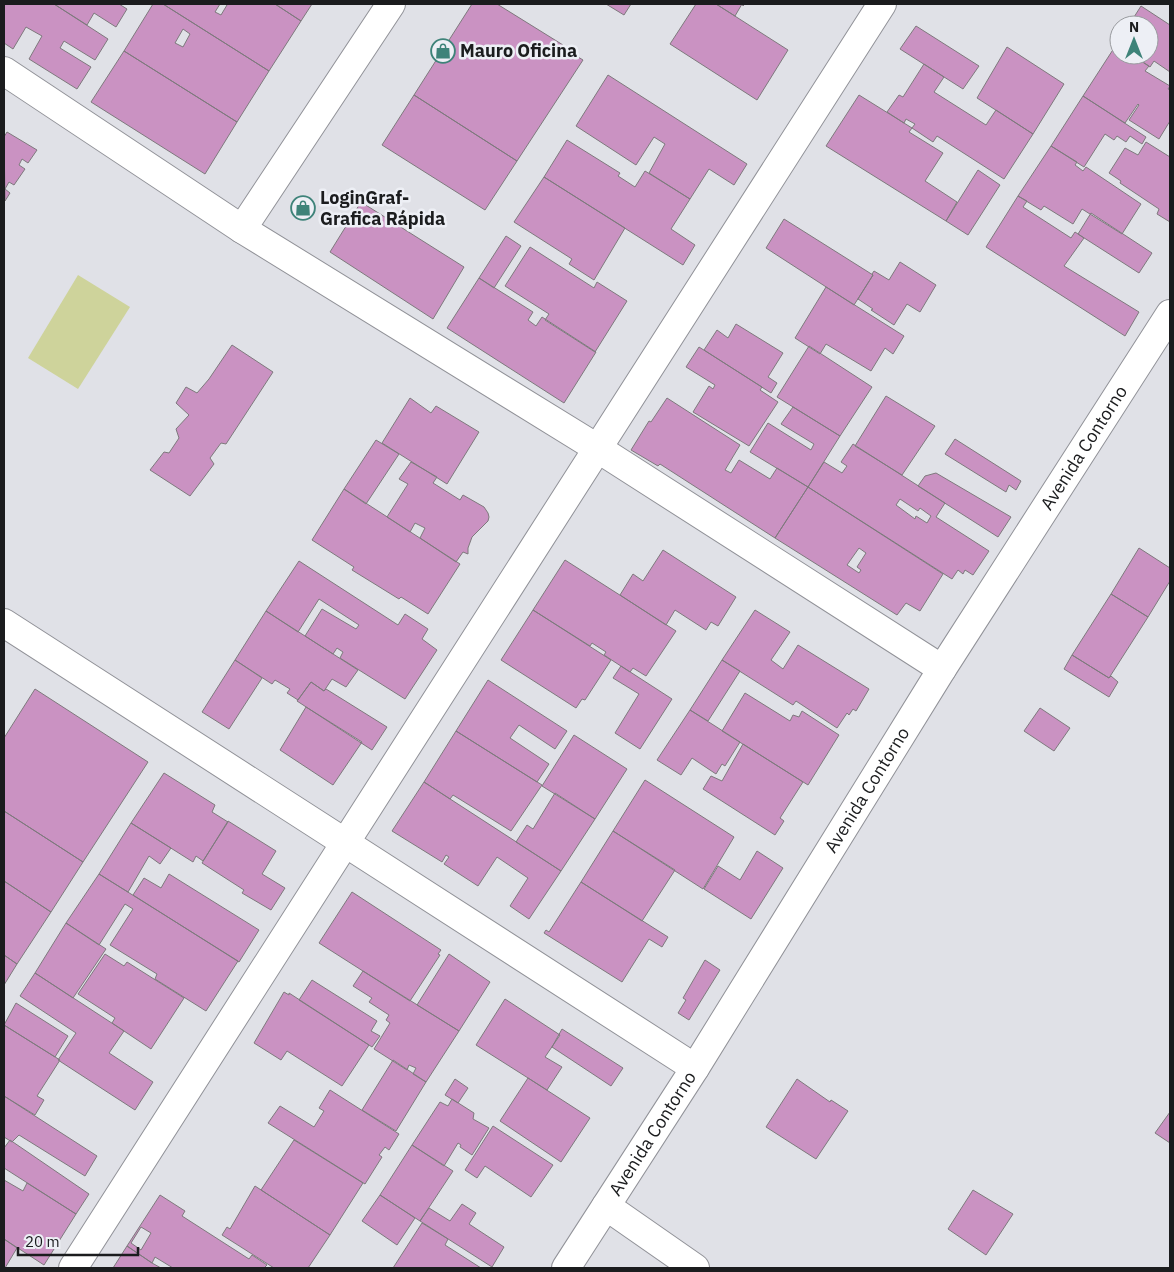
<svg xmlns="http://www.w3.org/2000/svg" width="1174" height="1272" viewBox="0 0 1174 1272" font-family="'IBM Plex Sans',sans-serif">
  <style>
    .green { fill: #ced39b }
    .building { fill: #ca92c2; stroke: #7e797d; fill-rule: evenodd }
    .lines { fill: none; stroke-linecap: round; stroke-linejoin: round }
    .minor-casing { stroke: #919298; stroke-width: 30 }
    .minor { stroke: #fff; stroke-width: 28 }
    .labels { text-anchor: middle; stroke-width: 5; stroke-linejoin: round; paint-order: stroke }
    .poi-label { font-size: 18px; font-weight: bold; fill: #1b1c1e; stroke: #edeff5; text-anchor: start }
    .street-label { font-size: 18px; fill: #1b1c1e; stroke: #edeff5 }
  </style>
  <rect width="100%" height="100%" fill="#e0e1e7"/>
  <path class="green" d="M78,275L130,307L78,389L28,358Z"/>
  <path class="building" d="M4,4H54L108,39L95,60L64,41L60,48L91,67L77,89L29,59L42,36L26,27L13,49L4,43Z
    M54,4H119L127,9L116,27L94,13L87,25Z
    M153,4H163L269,71L237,122L124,51ZM183,29L190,34L183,47L175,43Z
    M163,4H220L215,12L221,15L227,5L225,4H275L301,21L269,71Z
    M275,4H312L301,21Z
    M472,4H497L563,45L562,47L583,60L517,161L414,95Z
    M606,4H631L624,15Z
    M696,4H716L788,50L757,100L670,44Z
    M716,4H745L743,6L742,4L735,16Z
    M1141,6L1170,25V72L1154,61L1150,67L1132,55H1149V25H1129Z
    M916,26L979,66L963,89L900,49Z
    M1116,45L1119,47V55H1132L1149,66L1145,71L1170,86L1168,89L1170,90V121L1159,139L1129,120L1139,105L1138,104L1125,123L1083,96Z
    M1007,47L1064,84L1033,134L977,98Z
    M124,51L237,122L205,174L91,102Z
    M924,64L944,77L934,92L986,125L996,110L1033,134L1004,179L937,136L933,142L912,128L915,124L906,119L904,123L887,112L899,95L903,97Z
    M608,75L747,164L734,185L709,169L690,199L649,173L665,144L654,137L636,165L576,126Z
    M414,95L517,161L485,210L382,145Z
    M859,95L912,128L909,132L943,153L925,181L957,202L946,221L826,146Z
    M1083,96L1146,137L1142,144L1130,136L1126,142L1117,136L1114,140L1105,134L1084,167L1051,146Z
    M7,132L37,150L28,163L22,159L19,165L25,169L14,185L9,182L5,189L10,193L5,201L4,137Z
    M567,140L620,173L618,176L635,187L645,171L690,199L671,229L695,245L683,265L544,177Z
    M1146,142L1170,157V222L1157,214L1159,209L1120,183L1121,181L1109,173L1125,148L1138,155Z
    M1051,146L1077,162L1075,165L1083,171L1086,167L1141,204L1122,234L1082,209L1073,224L1044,206L1041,210L1018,196Z
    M978,170L1000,185L968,235L946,221Z
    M544,177L625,228L594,280L569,264L572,259L514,222Z
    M1018,196L1027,201L1023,207L1071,238L1075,232L1084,238L1064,266L1139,312L1125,336L986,247Z
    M361,202L464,267L433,319L330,252Z
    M1091,213L1152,253L1139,273L1078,234Z
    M784,219L873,275L854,305L766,248Z
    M506,236L521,246L494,288L479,278Z
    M530,247L594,288L597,282L627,301L595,352L545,320L549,314L505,286Z
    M900,262L936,285L920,312L907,304L894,325L871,310L873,309L858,299L873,275L872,274L874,271L889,280Z
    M479,278L533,312L528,320L536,326L542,317L596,352L564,403L447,328Z
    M826,287L904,336L893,354L885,348L871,371L826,344L820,354L795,338Z
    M736,324L783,353L768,377L777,383L771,393L704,350L717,330L728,338Z
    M232,345L273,372L226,444L221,443L210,458L214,464L190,496L150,470L164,452L169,453L179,438L176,429L189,415L176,403L186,387L197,393L209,379Z
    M809,346L872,387L840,436L777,397Z
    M699,347L762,387L760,390L778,402L749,446L693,412L709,386L713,389L715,385L686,367Z
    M886,396L935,426L902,475L855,446Z
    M410,398L431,413L436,406L479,432L447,484L382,443Z
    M667,398L740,445L725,470L731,473L739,460L770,479L777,468L808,487L775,538L660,464L658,466L631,450L649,421L651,422Z
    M793,407L840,436L808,487L750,452L768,423L811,450L814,444L781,424Z
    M955,439L1021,481L1016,490L1009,485L1006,492L945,454Z
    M376,440L399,454L366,504L344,489Z
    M853,444L945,503L936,517L989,551L973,575L965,570L963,574L958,570L952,579L808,487L824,462L842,473L847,466L841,462ZM900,499L918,511L920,508L931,516L927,523L916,516L915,519L896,505Z
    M411,462L437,477L433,483L460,500L463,495L484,507L488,513L489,517L488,521L472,537L468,548V554L463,552L456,562L420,538L425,528L415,523L410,532L387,517L408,484L399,479Z
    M936,473L1011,517L998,537L918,486L925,476Z
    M808,487L943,574L920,611L906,603L897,615L775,538ZM859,548L866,553L857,567L861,570L859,573L847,565Z
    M344,489L460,564L428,614L401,597L399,599L352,570L354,567L312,540Z
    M1139,548L1170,568V581L1148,617L1111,594Z
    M663,550L736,597L718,626L711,622L706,630L675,610L666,625L620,595L633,574L643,581Z
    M565,560L676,631L646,676L633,668L630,672L604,655L606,652L592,643L590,646L533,610Z
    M299,561L398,625L405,614L428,629L422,639L437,650L405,699L340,658L343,652L337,648L333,654L305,636L322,609L356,629L359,625L319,599L298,632L266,611Z
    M1111,594L1148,617L1109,678L1072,655Z
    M533,610L611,660L585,700L582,699L576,708L501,660Z
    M755,610L790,632L771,660L783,669L798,645L869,689L856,711L853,709L849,715L847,713L837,728L796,701L793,705L722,660Z
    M266,611L358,670L346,687L332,679L324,691L311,682L298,700L287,693L290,689L275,680L272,684L235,660Z
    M1072,655L1109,678L1111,676L1118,682L1109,697L1064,669Z
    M235,660L262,678L229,729L202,712Z
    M722,660L740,671L708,721L690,710Z
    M621,666L672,699L640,749L615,733L639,694L613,678Z
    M488,680L567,731L555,749L519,725L510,738L549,764L537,782L456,731Z
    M311,682L324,691L326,689L387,727L372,750L297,701Z
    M35,689L148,762L83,862L4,811V738Z
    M745,693L790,721L793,715L799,717L802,711L839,735L808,785L722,731Z
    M306,707L362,742L333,785L280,750Z
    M1040,708L1070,728L1054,751L1024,731Z
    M690,710L740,742L725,766L722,764L716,774L692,758L681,775L657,760Z
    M456,731L542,785L511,831L453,795L450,799L424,782Z
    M574,735L627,769L595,819L542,786Z
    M743,744L803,782L780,818L784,821L775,835L703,789L711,776L722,781Z
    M164,773L215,805L212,812L228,822L203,861L196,856L193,862L131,823Z
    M645,780L734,837L703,889L613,831Z
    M424,782L561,871L529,919L510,906L528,878L497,857L478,886L444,864L449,857L446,855L442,862L392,831Z
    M555,793L595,819L561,871L516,842L527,825L533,829Z
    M4,811L83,862L51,912L4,881Z
    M228,821L276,851L262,874L285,888L271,910L242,893L244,890L202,863Z
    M131,823L171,848L160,864L149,856L128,892L99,874Z
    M613,831L675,870L642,921L581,882Z
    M757,851L783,868L751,919L704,889L718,866L740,880Z
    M99,874L238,961L206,1011L155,979L157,974L110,945L133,909L125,904L99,945L66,923Z
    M169,874L259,930L239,962L133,895L144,878L161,888Z
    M4,881L51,912L17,964L4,955Z
    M581,882L668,937L662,947L649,939L622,982L544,933L546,930L549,932Z
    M352,892L441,950L438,954L440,955L410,1001L319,943Z
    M66,923L106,949L73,998L35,973Z
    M105,954L124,966L127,962L184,998L151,1049L112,1023L115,1018L78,994Z
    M449,954L490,982L459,1031L417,1005Z
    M4,955L17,964L4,985Z
    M705,960L720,970L689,1020L678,1013L686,1000L683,998Z
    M363,971L459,1031L426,1082L413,1074L416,1068L409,1065L407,1070L374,1049L390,1023L386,1020L389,1015L369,1002L372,998L353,986Z
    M35,973L124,1031L109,1053L153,1082L135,1110L58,1060L76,1033L20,996Z
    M312,980L377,1021L371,1031L380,1036L372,1047L299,1000Z
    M284,992L289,995V993L369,1045L342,1086L287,1051L281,1060L254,1043Z
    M505,999L560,1035L545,1057L562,1067L547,1090L476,1045Z
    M16,1003L68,1036L55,1057L4,1025Z
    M4,1025L60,1060L37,1096L44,1100L35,1115L4,1096Z
    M562,1029L623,1068L611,1086L552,1047Z
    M393,1060L426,1082L396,1131L362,1110Z
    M528,1078L590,1118L561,1162L500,1121Z
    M455,1079L468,1088L458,1103L445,1095Z
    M797,1079L830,1102L831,1100L848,1111L816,1159L766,1127Z
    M330,1090L399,1134L389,1150L385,1147L379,1155L382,1157L365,1184L268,1123L280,1106L314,1127L324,1111L319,1108Z
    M4,1096L97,1156L85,1176L19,1135L12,1142L4,1137Z
    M452,1099L474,1113L473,1119L489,1128L472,1155L460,1147L461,1145L458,1143L444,1166L412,1145L440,1102L448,1106Z
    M1170,1112V1143L1155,1133Z
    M493,1126L553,1165L531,1197L485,1166L477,1178L465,1170Z
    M10,1140L89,1194L76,1214L4,1168V1148Z
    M294,1140L363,1183L330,1235L261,1190Z
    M412,1145L453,1171L420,1221L380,1195Z
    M4,1180L23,1191L27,1183L76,1214L44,1265L4,1239Z
    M255,1186L330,1235L308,1268H274L222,1235L227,1227L230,1229Z
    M973,1190L1013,1214L986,1255L948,1229Z
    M160,1195L185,1211L182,1216L249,1259L252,1255L267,1265L264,1268H173L155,1257L152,1263L127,1246ZM141,1227L151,1233L141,1250L131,1243Z
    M380,1195L415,1218L397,1245L362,1221Z
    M462,1204L476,1213L469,1224L504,1247L492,1267L420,1221L429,1208L450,1221Z
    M422,1223L448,1239L445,1245L481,1268H393Z
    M4,1239L17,1248L5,1268H4Z
    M127,1246L152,1263L161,1268H113Z"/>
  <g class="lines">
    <g class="minor-casing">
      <g id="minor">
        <path d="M4,71L242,229L597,448L942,669"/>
        <path d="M242,229L391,4"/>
        <path d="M4,623L695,1068"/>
        <path d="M606,1206L695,1268"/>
        <path d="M73,1268L882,4"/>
        <path id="s1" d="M566,1268L695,1068L942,669L1170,314"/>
      </g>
    </g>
    <use href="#minor" class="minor"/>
  </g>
  <defs>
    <g id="shop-ring" transform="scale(1.25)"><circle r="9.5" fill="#edeff5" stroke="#3e8379" stroke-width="1.5"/><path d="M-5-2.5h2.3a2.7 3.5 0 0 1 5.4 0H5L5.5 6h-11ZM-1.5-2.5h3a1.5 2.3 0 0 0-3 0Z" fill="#3e8379"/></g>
  </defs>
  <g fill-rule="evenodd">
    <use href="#shop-ring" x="443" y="51"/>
    <use href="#shop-ring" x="303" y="208"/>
  </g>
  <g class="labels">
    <g class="poi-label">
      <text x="460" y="57">Mauro Oficina</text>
      <text x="320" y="204">LoginGraf-<tspan x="320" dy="21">Grafica Rápida</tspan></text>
    </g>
    <g class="street-label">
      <text dy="6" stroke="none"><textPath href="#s1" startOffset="970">Avenida Contorno</textPath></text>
      <text dy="6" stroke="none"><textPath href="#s1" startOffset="565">Avenida Contorno</textPath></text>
      <text dy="6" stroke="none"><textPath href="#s1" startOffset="160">Avenida Contorno</textPath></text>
    </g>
  </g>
  <rect width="1174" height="1272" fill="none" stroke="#1b1c1e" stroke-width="10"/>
  <g transform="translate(1134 40)"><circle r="24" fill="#edeff5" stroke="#999b9f"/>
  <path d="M0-4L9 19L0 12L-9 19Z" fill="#3e8379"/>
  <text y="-8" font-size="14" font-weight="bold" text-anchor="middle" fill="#1b1c1e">N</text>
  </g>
  <path d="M18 1247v8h120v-8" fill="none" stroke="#1b1c1e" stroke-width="2.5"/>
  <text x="25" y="1247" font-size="15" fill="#1b1c1e" stroke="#edeff5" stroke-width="4" paint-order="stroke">20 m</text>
</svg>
